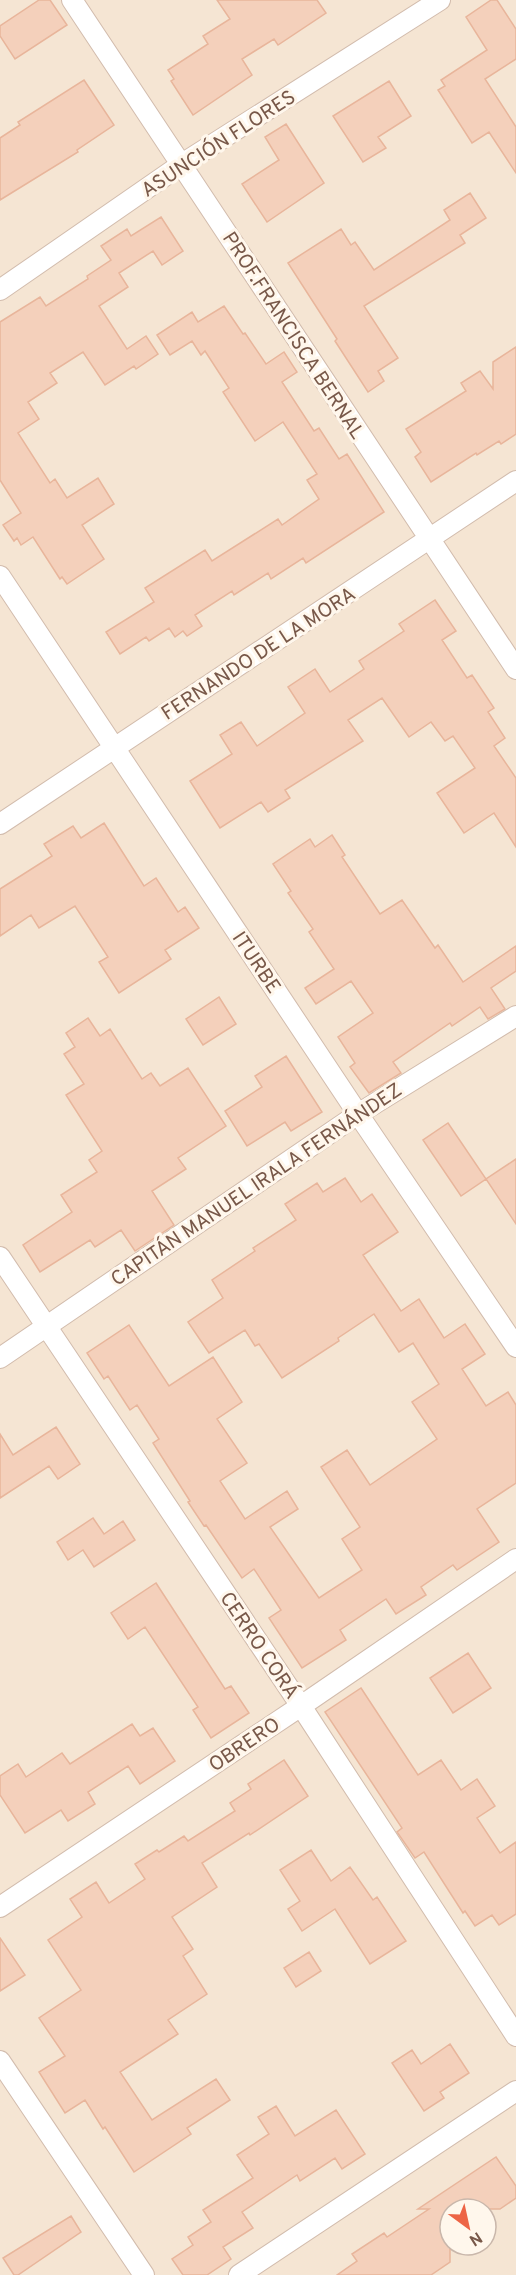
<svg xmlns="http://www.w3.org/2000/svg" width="516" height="2275" viewBox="0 0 516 2275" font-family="Overpass,sans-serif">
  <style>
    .residential { fill: #f5e5d3; fill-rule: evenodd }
    .building { fill: #f4d0bb; stroke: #e8b59b; stroke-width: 1.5 }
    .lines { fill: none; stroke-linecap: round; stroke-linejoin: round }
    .street-casing { stroke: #d2bcad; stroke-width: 22 }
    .street { stroke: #fff; stroke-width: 20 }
    .labels { text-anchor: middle; stroke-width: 6; stroke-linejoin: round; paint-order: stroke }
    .street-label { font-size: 20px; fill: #785849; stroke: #fff7ec }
  </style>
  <rect width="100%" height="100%" fill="#fdf3e5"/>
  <path class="residential" d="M0,0H516V2275H0ZM450,2209H486V2245H450Z"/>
  <path class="building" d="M39,0H50L67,25L15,59L0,36V26Z
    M217,0H317L326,13L278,45L274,39L242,59L252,75L193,115L171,81L174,79L168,70L208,44L203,36L230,19Z
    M491,0H497L516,29V59L485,79L516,127V173L489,132L472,143L438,90L445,86L441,80L487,50L466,17Z
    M84,80L114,125L77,150L78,152L0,200V138L20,125L18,122Z
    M389,81L411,116L378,137L386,148L363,162L333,116Z
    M286,124L324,183L267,222L242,184L279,160L265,137Z
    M470,193L486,218L460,235L465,243L364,306L398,358L378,371L384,381L368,392L335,341L337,339L288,263L341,229L351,245L355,242L374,270L450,220L444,210Z
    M161,217L183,251L162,265L153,251L119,273L128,287L99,306L127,349L146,336L158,354L136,369L134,366L105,385L83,352L50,373L57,383L28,402L39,419L18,433L50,483L55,479L67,498L98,478L114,504L82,525L104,559L67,584L62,577L60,579L33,537L21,545L17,538L14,541L3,525L21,513L0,480V322L40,297L46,306L88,279L87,276L111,260L101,246L127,229L131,236Z
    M224,306L243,334L245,333L266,364L284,352L297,372L282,382L314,431L319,428L339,459L347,454L384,512L306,563L303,558L271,579L268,573L234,595L232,591L195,615L202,626L187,636L183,631L175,637L169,628L149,641L146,637L120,654L106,632L154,602L145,588L205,550L212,561L278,519L282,525L319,499L307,480L317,474L283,422L255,441L223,392L229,388L205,351L201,355L192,341L170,355L157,335L192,312L198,322Z
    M516,347V434L501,444L499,441L477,455L476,453L431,482L415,457L421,452L406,429L466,391L461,383L480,371L493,389V362Z
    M435,600L456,631L442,640L467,678L472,675L494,708L488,712L505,738L494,746L516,778V847L494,813L464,833L437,793L475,768L453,736L445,741L431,722L409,737L382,698L348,720L363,741L285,790L290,798L268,812L261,802L220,828L190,781L232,754L220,735L241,722L257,746L305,713L288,687L315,669L330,692L364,669L359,661L404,631L399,624Z
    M104,823L144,886L156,878L178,912L185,907L199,928L165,950L171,959L119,993L99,962L108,957L75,906L39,928L31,915L0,936V889L52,856L44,844L73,826L81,838Z
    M332,835L345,855L342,857L380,914L402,900L435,948L438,945L463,982L516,946V971L491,988L505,1009L488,1019L480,1007L452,1026L450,1023L393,1062L401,1073L369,1093L350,1067L355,1063L338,1037L373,1013L351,981L316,1004L305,988L334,969L309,932L313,929L288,893L291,891L273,864L310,839L315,847Z
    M219,997L236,1024L203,1045L186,1019Z
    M88,1018L100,1036L110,1029L142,1079L151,1073L160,1086L188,1068L226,1126L178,1158L186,1169L152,1191L174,1225L135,1251L121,1230L95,1247L90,1240L40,1272L23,1245L72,1212L61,1195L97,1172L89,1160L102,1151L66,1095L84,1084L64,1054L75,1047L66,1033Z
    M286,1056L322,1112L291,1131L285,1122L247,1146L225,1111L262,1087L255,1076Z
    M448,1123L486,1179L461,1196L423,1140Z
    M516,1159V1224L486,1179Z
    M345,1178L361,1202L372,1194L398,1232L363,1255L401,1311L419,1299L444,1338L465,1324L485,1354L462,1369L486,1406L508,1392L516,1405V1483L477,1509L499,1542L457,1570L453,1565L421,1587L426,1595L396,1614L386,1599L340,1630L346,1640L302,1668L269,1618L281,1610L254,1569L242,1578L206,1525L204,1526L188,1502L190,1501L153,1443L159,1439L137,1405L130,1410L108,1376L104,1379L87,1353L129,1325L169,1386L213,1357L242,1402L217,1419L247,1463L220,1481L245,1519L287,1491L298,1509L270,1527L319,1598L362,1570L342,1539L360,1527L321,1467L347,1450L370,1485L437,1439L412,1402L439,1384L413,1343L399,1352L374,1314L338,1338L339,1341L282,1378L259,1344L255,1346L245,1330L209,1353L188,1322L223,1298L212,1280L255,1251L253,1248L296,1220L285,1204L317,1183L323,1192Z
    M56,1427L80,1464L58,1479L49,1466L0,1498V1434L13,1455Z
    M93,1518L104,1534L123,1521L135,1540L94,1567L83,1550L68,1560L57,1542Z
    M156,1583L225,1689L231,1686L249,1713L211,1738L193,1710L198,1707L145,1627L128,1639L111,1613Z
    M468,1653L491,1688L453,1713L430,1678Z
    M361,1688L418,1775L441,1760L461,1790L477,1779L495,1806L477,1818L500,1853L516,1842V1914L499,1925L492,1915L475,1926L465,1911L463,1913L424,1852L415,1858L397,1832L402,1828L325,1712Z
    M132,1724L140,1736L153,1728L175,1761L140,1784L128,1766L88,1792L95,1804L68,1821L61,1810L25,1833L0,1795V1776L18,1764L26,1777L62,1753L70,1764Z
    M284,1760L308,1796L250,1835L249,1833L202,1863L217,1887L172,1917L193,1949L183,1956L207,1994L168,2020L178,2034L120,2072L152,2120L216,2079L230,2100L187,2128L191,2134L134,2172L105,2127L103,2129L85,2100L65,2113L39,2072L65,2056L39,2018L81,1990L48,1940L82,1917L70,1899L96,1882L109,1903L145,1879L135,1864L157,1850L159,1852L184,1836L188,1841L235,1811L230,1803L251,1789L248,1784Z
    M311,1850L331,1881L350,1867L373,1900L377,1897L406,1941L370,1964L335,1909L302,1931L288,1909L300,1901L280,1870Z
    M0,1938L25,1975L0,1991Z
    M309,1952L321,1971L296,1987L284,1968Z
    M450,2044L469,2073L440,2092L444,2098L424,2111L392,2063L412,2050L421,2064Z
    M276,2106L295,2136L336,2110L365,2154L342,2169L335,2158L300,2181L297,2175L242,2212L253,2228L223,2247L231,2259L207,2275H183L172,2259L193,2245L188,2237L211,2222L203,2210L253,2178L237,2155L269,2134L258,2117Z
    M496,2157L516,2186V2198L500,2209H450V2262L431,2275H337L357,2261L352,2254L384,2233L387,2237L429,2209H418Z
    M71,2216L81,2232L18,2275H14L3,2258Z"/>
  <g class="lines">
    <g class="street-casing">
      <path id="street" d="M72,0L516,669
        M0,290L182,164L440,0
        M0,576L358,1114L516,1347
        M0,824L516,481
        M0,1257L301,1706L516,2036
        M0,1358L358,1114L516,1016
        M0,1907L301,1706L516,1559
        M0,2061L144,2275
        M239,2275L516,2091"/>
    </g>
    <use href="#street" class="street"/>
  </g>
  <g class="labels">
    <g class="street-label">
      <text transform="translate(218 143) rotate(-33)" y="7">ASUNCIÓN FLORES</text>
      <text transform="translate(294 335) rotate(57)" y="7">PROF.FRANCISCA BERNAL</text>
      <text transform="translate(258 653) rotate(-33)" y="7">FERNANDO DE LA MORA</text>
      <text transform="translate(257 962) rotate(56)" y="7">ITURBE</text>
      <text transform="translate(256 1184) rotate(-34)" y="7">CAPITÁN MANUEL IRALA FERNÁNDEZ</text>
      <text transform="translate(260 1645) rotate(56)" y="7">CERRO CORÁ</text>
      <text transform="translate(244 1744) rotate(-34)" y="7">OBRERO</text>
    </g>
  </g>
  <g transform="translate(468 2227) rotate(147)"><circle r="28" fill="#fff7ec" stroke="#c9b7ab" stroke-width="1.5"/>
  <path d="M0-4.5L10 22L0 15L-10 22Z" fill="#ed6445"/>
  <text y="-9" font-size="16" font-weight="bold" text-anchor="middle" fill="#785849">N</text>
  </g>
</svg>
